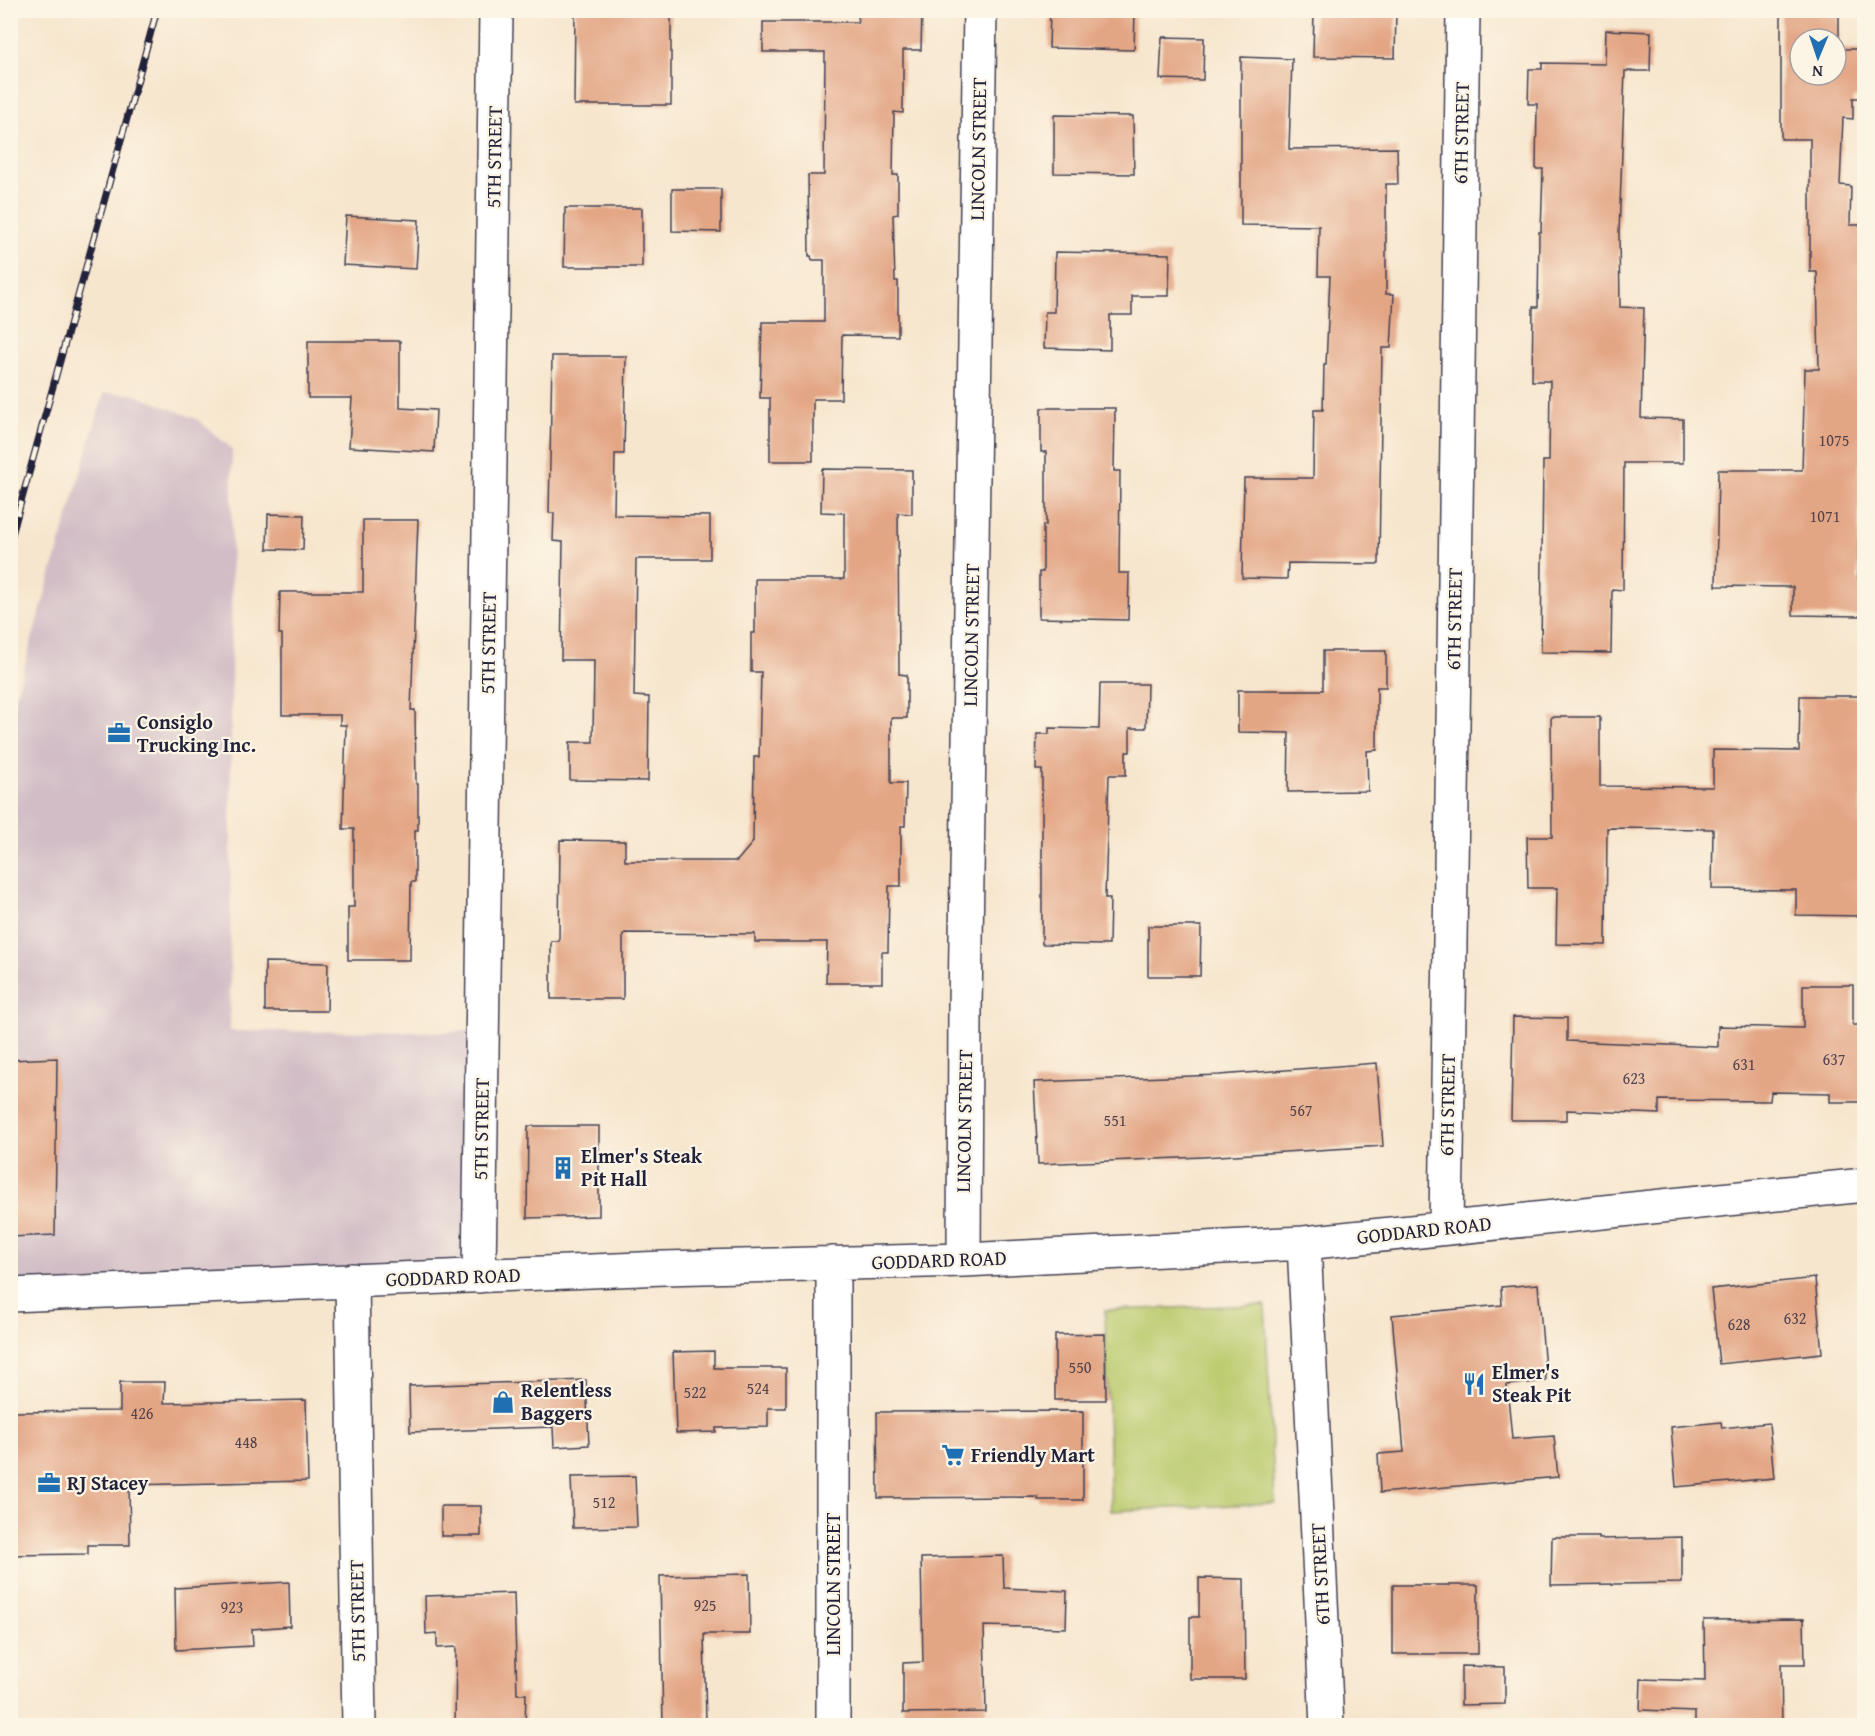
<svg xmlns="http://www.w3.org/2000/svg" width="1875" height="1736" viewBox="0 0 1875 1736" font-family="'Gentium Book Plus',serif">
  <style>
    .industrial { fill: #d2bdc6 }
    .green { fill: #bbcb6e; stroke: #6e7654; stroke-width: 1.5 }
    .building { fill: #e3a685; fill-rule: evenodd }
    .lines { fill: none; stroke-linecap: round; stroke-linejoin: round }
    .minor-casing { stroke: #423f51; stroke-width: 36 }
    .minor { stroke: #fff; stroke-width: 33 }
    .rail-casing { stroke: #22223b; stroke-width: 7 }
    .rail { stroke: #fcf5e5; stroke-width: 4.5; stroke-dasharray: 14; stroke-linecap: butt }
    .labels { text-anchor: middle; stroke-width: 4.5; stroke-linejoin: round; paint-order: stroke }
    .number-label { font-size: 16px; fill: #52434e }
    .street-label { font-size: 20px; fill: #22223b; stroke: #fcf5e5 }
    .poi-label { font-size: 20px; font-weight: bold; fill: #22223b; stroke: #fcf5e5; text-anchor: start }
  </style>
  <rect width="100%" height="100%" fill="#fcf5e5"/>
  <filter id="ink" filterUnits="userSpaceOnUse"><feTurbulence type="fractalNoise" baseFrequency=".0167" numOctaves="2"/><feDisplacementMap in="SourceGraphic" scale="12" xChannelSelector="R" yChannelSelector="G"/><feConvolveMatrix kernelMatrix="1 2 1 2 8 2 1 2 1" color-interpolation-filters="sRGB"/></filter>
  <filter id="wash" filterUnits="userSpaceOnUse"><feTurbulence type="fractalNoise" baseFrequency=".008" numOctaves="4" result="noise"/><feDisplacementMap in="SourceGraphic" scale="24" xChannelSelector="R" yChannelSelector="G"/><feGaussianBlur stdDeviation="1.35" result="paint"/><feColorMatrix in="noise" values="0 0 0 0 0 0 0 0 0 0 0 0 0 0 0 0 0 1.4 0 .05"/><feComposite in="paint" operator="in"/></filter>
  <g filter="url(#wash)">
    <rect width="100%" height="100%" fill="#f7e6ce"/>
    <path class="industrial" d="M104,393L133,394L197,419L232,449L230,1031L448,1032L483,1030L479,1276L11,1295L10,715Z"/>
    <path class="green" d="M1265,1305L1275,1503L1111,1511L1105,1310Z"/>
    <g id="blocks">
      <path class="building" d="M575,10H671V105H574Z
        M858,10H922L921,50H903V113L894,112L893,175H898V214L893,215L895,281H898V336L842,335L841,399H813V461H770V398H760L762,322H824V260H812L811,256H809L808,175H824L825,52H763V22H858Z
        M1050,10H1135L1134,50L1049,48Z
        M1314,10H1396L1395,58L1313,57Z
        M1781,10H1839V49H1864V98H1853V119L1843,118L1840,185L1851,186L1850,225H1864V464H1860L1858,579H1861V616L1793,615V587L1716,586L1718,470H1802L1805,369H1819L1817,272H1810V139H1781ZM1800,39H1836V75H1800Z
        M1606,30L1651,32L1650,71H1625L1619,233L1620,307L1644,308L1641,418L1683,419V463H1624L1623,590L1612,589L1611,653L1541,652L1543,461H1549L1550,381H1532L1533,307H1538L1539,232H1541L1543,169H1536L1537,104H1528L1529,69H1542V63L1605,64Z
        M1162,37L1204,38L1203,80L1160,79Z
        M1241,57L1292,59L1289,149L1397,148L1398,184H1386V294H1394L1391,348H1382L1379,564L1288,563L1287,579L1242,578L1244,478H1313L1314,410H1323L1324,365H1326L1330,276H1318L1319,226L1241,225Z
        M1054,115L1133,116L1134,174L1054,173Z
        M672,189H721V232L672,231Z
        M565,208H642V267H564Z
        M346,216L419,220L416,269L343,265Z
        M1055,252L1170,254L1169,296H1132V315H1110V350L1044,348L1045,312H1054Z
        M308,341H400V408L436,410L434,452L349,447L352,398H308Z
        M552,356H626L624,454H615L614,515L710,516V559H636L634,696L649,697L648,781L570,780V742H593L594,660H561L563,542L553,541L554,513H549Z
        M1041,408H1115L1114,471H1120L1119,573H1129L1128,620L1039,618V572H1043V525H1046V452H1041Z
        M822,469L912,470V514L898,513L899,674L907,675V718H891V783H906L905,826H901V886H889L888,952H882V983H826L827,942H755V934L625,933L623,935V999H551V941H559L560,840L625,841V861H737L753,842L754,757H759L761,672H751V633H755V579H844V513L821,512Z
        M268,514L304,515L303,550L267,549Z
        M363,520H418L411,710H415L416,784H418V830H415V882H411L410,960H348V907H354V829H343L346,725H340V715H282V634H279L280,592H363Z
        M1323,651H1386V687H1377V750L1367,751L1368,791L1288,792L1289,733L1238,732V690H1323Z
        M1100,684H1147L1146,728H1130V752H1126V775H1109L1105,898H1110L1109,945L1042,944V770H1036L1037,734H1049V728L1099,729Z
        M1800,696H1864L1860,866H1864V916L1796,915V890L1712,889L1713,829L1607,828L1606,945L1556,944L1557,888H1528L1527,837H1552L1551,717H1600V786L1713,787V750L1799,751Z
        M1148,926H1201L1200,976H1148Z
        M265,962L328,963L327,1011H265Z
        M1803,985H1853V1025H1864V1102H1830V1093L1771,1092L1770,1101L1659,1100V1114L1567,1110V1120H1511L1513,1017L1567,1018V1041L1718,1047V1026L1803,1028Z
        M57,1058L55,1235L10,1237V1060Z
        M1377,1063L1383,1146L1203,1157L1038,1164L1034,1082L1219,1075Z
        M528,1126H599V1216L527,1218Z
        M1815,1278L1822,1353L1719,1364L1711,1289Z
        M1538,1284L1546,1381L1507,1385L1512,1439L1554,1436L1558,1477L1380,1493L1378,1454L1404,1452L1392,1315L1502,1305L1501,1287Z
        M1105,1334L1106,1400H1055V1335Z
        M714,1351V1368H786V1408H768V1427L716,1428V1432L676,1433L673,1352Z
        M586,1380L589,1445L554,1447L553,1427L410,1432L409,1386Z
        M120,1382H165L164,1403L306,1400L308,1481L129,1485L130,1545H88V1554L10,1555V1412L120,1411Z
        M1083,1411V1500H1038V1497L878,1498L877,1412Z
        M1721,1422L1722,1428L1769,1423L1774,1478L1676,1487L1671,1427Z
        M635,1476L637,1527L573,1528L571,1477Z
        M441,1506H481V1536H441Z
        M1552,1537H1599V1539L1682,1537V1583L1551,1585Z
        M1003,1556L1004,1588L1067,1591L1066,1628L984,1626L986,1712L903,1713V1663L923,1662L921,1558Z
        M749,1574L750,1634H704L706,1724L663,1725L660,1576Z
        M1199,1578L1244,1579L1245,1679H1190V1617H1199Z
        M289,1582L290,1626L252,1629L253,1646L176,1650L175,1588Z
        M1393,1585H1478V1654H1393Z
        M514,1593L517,1694H526L525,1725H455L456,1647L437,1648V1633L426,1634L425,1596Z
        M1804,1619L1805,1664H1781L1782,1725H1695V1712L1640,1710L1641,1679L1705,1681L1704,1620Z
        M1461,1666L1505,1667V1704L1461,1705Z"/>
    </g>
  </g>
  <g filter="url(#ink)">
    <use href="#blocks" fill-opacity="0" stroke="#423f51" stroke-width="1.5"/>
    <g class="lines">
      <g class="minor-casing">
        <path id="minor" d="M1446,1228L1463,10
          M1304,1243L1327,1726
          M964,1260L965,1008L980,10
          M833,1263V1726
          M479,1276L496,10
          M352,1280L359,1726
          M10,1295L664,1268L964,1260L1304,1243L1864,1185"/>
      </g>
      <use href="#minor" class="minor"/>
      <g class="rail-casing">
        <path id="rail" d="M10,542L157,10"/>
      </g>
      <use href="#rail" class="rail"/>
    </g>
  </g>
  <defs>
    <g id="office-bare" transform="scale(1.8)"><path d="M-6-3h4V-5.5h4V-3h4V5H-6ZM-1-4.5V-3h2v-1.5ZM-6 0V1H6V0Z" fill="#1f6fb2" stroke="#fcf5e5" stroke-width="2.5" paint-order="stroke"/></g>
    <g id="building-bare" transform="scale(1.8)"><path d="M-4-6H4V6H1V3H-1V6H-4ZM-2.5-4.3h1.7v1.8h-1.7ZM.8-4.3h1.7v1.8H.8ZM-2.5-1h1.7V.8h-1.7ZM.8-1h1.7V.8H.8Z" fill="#1f6fb2" stroke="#fcf5e5" stroke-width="2.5" paint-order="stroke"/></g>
    <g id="restaurant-bare" transform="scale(1.8)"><path d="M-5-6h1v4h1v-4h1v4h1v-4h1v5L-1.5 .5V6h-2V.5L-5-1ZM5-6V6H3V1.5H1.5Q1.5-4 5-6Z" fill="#1f6fb2" stroke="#fcf5e5" stroke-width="2.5" paint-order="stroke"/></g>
    <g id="shop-bare" transform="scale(1.8)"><path d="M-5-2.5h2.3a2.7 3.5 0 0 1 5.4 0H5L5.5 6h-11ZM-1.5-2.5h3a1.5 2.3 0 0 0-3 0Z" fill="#1f6fb2" stroke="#fcf5e5" stroke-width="2.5" paint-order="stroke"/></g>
    <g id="supermarket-bare" transform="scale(1.8)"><path d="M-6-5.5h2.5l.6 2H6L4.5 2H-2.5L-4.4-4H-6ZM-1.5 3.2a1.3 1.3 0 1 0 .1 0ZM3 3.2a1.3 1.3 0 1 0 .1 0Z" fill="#1f6fb2" stroke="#fcf5e5" stroke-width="2.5" paint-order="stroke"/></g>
  </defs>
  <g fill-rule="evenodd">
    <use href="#office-bare" x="119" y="733"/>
    <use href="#building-bare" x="563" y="1168"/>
    <use href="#restaurant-bare" x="1474" y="1384"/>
    <use href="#shop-bare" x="503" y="1402"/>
    <use href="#supermarket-bare" x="953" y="1455"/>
    <use href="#office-bare" x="49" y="1483"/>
  </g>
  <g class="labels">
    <g class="number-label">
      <text x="1834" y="446">1075</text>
      <text x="1825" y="522">1071</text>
      <text x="1834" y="1065">637</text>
      <text x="1744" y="1070">631</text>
      <text x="1634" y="1084">623</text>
      <text x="1301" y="1116">567</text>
      <text x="1115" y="1126">551</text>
      <text x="1795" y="1324">632</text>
      <text x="1739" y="1330">628</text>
      <text x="1080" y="1373">550</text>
      <text x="758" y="1394">524</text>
      <text x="695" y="1398">522</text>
      <text x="142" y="1419">426</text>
      <text x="246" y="1448">448</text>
      <text x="604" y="1508">512</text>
      <text x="705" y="1611">925</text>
      <text x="232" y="1613">923</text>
    </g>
    <g class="street-label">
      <text transform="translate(1461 133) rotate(-89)" y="7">6TH STREET</text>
      <text transform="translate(978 149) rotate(-89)" y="7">LINCOLN STREET</text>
      <text transform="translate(494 157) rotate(-89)" y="7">5TH STREET</text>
      <text transform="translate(1454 619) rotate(-89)" y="7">6TH STREET</text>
      <text transform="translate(971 635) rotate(-89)" y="7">LINCOLN STREET</text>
      <text transform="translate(488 643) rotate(-89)" y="7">5TH STREET</text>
      <text transform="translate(1447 1105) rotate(-89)" y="7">6TH STREET</text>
      <text transform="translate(964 1121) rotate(-89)" y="7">LINCOLN STREET</text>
      <text transform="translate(481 1129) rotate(-89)" y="7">5TH STREET</text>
      <text transform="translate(1424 1230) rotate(-6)" y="7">GODDARD ROAD</text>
      <text transform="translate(939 1260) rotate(-2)" y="7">GODDARD ROAD</text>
      <text transform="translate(453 1277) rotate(-2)" y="7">GODDARD ROAD</text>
      <text transform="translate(1320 1574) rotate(-93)" y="7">6TH STREET</text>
      <text transform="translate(833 1584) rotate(-90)" y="7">LINCOLN STREET</text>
      <text transform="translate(357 1611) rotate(-91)" y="7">5TH STREET</text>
    </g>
    <g class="poi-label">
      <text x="137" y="729">Consiglo<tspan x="137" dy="23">Trucking Inc.</tspan></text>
      <text x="581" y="1163">Elmer's Steak<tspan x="581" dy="23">Pit Hall</tspan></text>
      <text x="1492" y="1379">Elmer's<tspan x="1492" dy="23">Steak Pit</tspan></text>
      <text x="521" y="1397">Relentless<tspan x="521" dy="23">Baggers</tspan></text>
      <text x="971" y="1462">Friendly Mart</text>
      <text x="67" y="1490">RJ Stacey</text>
    </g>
  </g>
  <rect width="1875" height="1736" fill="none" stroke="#fcf5e5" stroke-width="36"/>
  <g transform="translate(1818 57) rotate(182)"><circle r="28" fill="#fcf5e5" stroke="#a5a1a1" stroke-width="1.5"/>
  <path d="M0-4.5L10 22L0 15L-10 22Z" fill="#1f6fb2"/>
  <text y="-9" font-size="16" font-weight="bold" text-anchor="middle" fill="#22223b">N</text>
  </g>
</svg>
